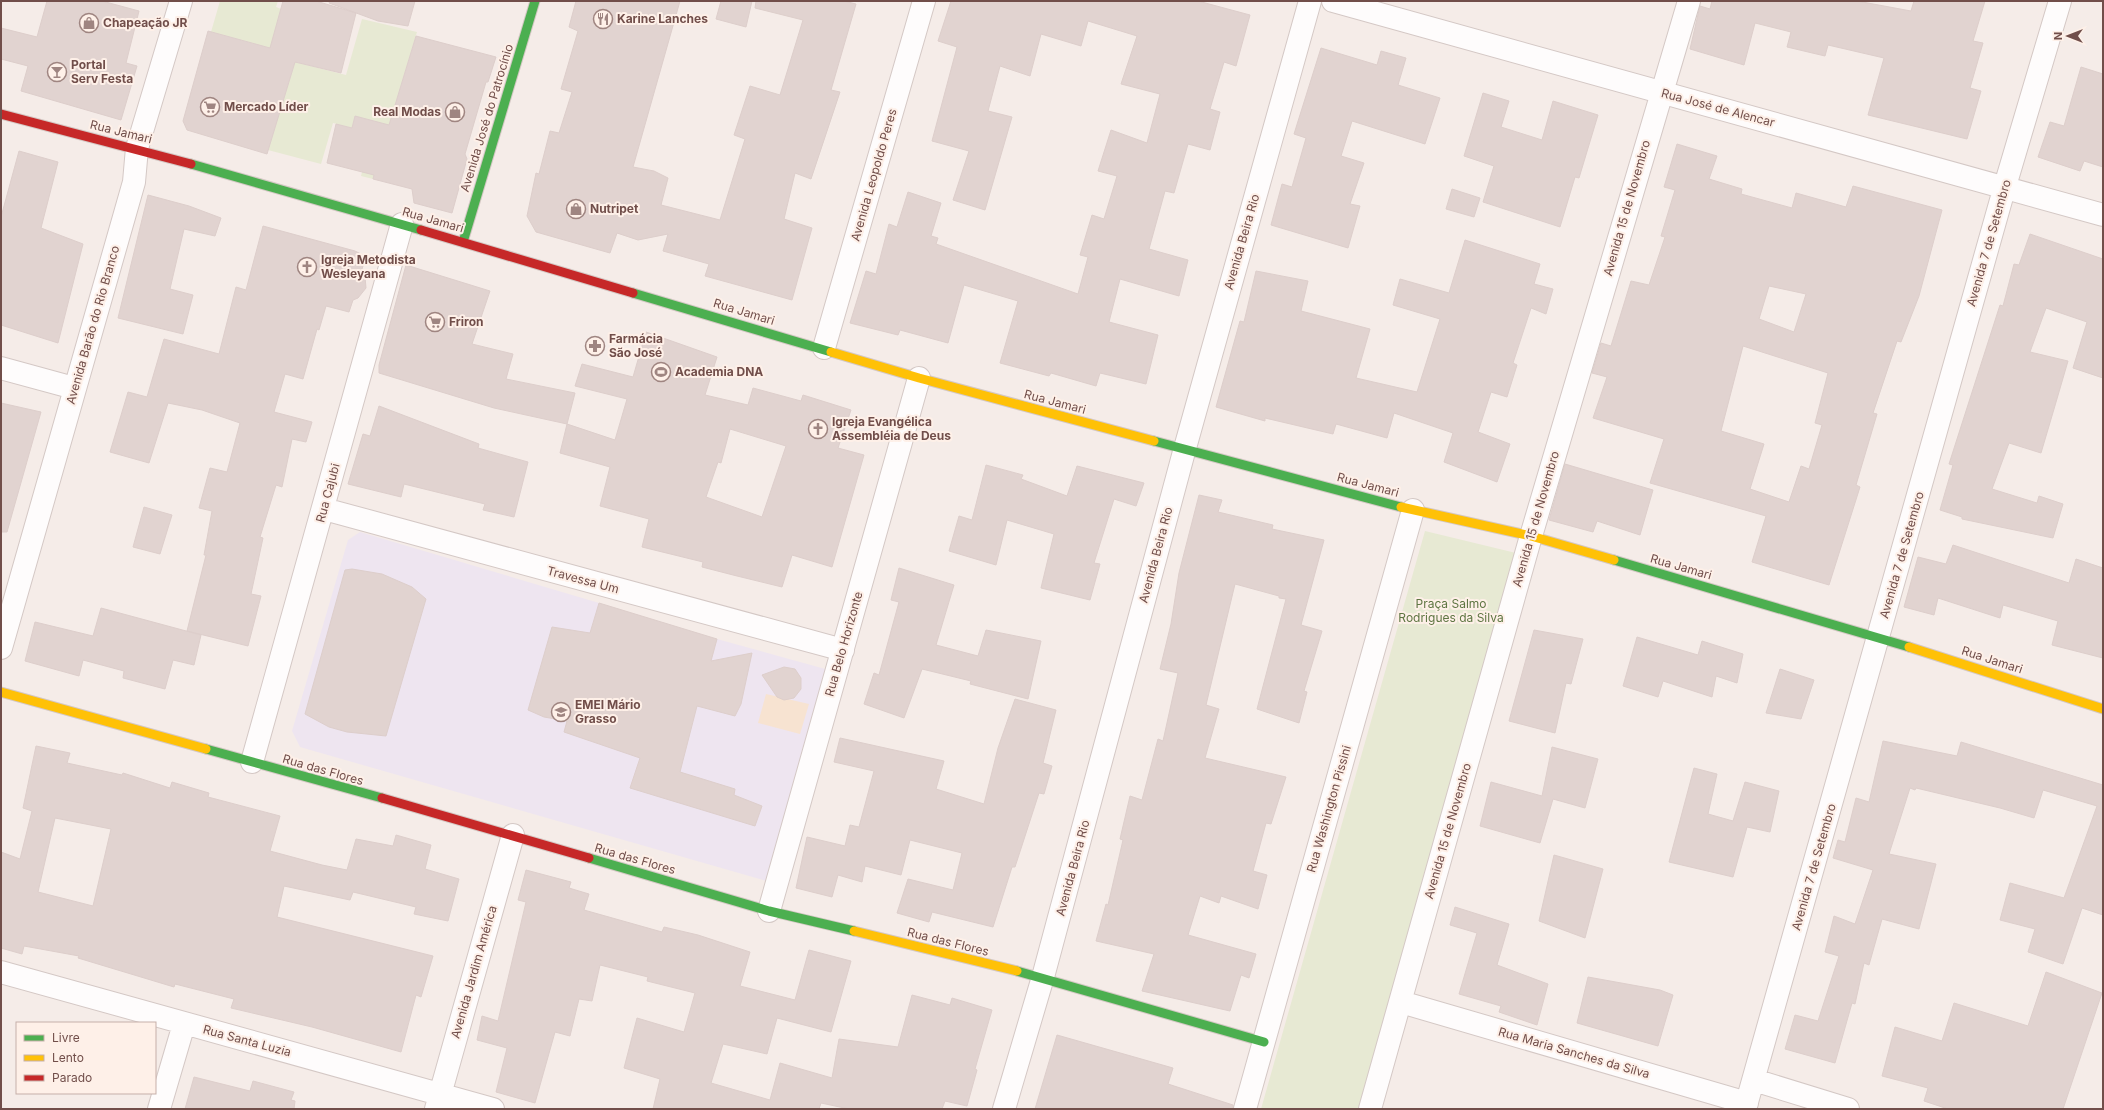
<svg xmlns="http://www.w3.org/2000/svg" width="2104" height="1110" viewBox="0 0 2104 1110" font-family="Inter,sans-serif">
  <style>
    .education { fill: #eee5f0 }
    .green { fill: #e7e9d3 }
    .sand { fill: #f7e3d1 }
    .building { fill: #e1d3d0; stroke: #ddcecb; fill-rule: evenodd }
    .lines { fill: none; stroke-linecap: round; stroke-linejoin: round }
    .street-casing { stroke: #d4c8c5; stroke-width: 24 }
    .fast-casing { stroke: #d4c8c4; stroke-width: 11 }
    .slow-casing { stroke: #d4c8c4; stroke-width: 11 }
    .jam-casing { stroke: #d4c8c4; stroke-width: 11 }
    .street { stroke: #fefcfc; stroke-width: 22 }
    .fast { stroke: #4caf50; stroke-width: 9 }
    .slow { stroke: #ffc107; stroke-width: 9 }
    .jam { stroke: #c62828; stroke-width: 9 }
    .labels { text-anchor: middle; stroke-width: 4; stroke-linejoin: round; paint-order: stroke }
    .poi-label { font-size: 12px; font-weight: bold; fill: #714e4a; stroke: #fef0e8; text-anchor: start }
    .street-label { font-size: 12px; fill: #714e4a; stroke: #fef0e8 }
    .park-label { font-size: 12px; fill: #5f7643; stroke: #fef0e8 }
  </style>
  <rect width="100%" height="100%" fill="#f5ece8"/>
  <path class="education" d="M360,532L599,603L583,660L701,694L717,639L836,672L777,884L300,747L292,731L348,540Z"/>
  <path class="green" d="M220,1H278L276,7L281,9L278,21L277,50L211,32Z
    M362,19L417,32L373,179L361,176L375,121L355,117L352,128L333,123L321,164L268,150L295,62L346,75Z
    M1425,531L1516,553L1358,1109H1261Z"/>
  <path class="sand" d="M766,694L809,704L800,734L758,723Z"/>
  <path class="building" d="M47,1H102L139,11L126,63L137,66L121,120L21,91L28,66L1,59V28L37,37Z
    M283,1H316L356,13L341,73L295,62L267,154L187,130L183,121L208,31L270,48Z
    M330,1H415L408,26L378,21L329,3Z
    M576,1H680L633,167L654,171L668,178L661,205L720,220L745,139L734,135L750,86L780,95L803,20L755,8L756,1H844L856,4L831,90L840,92L811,179L795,173L784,219L812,228L792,300L705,276L709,264L663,251L668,234L638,240L617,233L610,253L536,232L527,216L536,173L539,174L550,131L559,133L572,92L561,89L578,31L569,27Z
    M721,1H752L746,27L716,19Z
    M951,1H1198L1250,15L1236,66L1224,62L1210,109L1220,112L1210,150L1188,144L1174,193L1165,191L1149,249L1188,260L1179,296L1120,279L1109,322L1158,335L1146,384L1100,373L1096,386L1051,373L1049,376L1000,363L1018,301L964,285L948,343L900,330L898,335L850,323L866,271L876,274L889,224L897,227L908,192L941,203L931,236L938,238L936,244L1078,294L1088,257L1080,255L1092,215L1104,219L1117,176L1098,171L1111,130L1147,143L1160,94L1121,84L1137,36L1088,21L1081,46L1041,34L1030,76L1000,66L988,111L1012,117L985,210L953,200L969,151L932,141L957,47L938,41Z
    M1712,1H1857L1911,11L1914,1H1985L1973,41L1983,43L1970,88L1981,91L1967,139L1868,115L1884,58L1828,45L1825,56L1787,47L1791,32L1755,23L1744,65L1690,49L1700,6L1710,9Z
    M416,36L496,57L488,82H486L465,154L467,159L452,213L414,203L412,189L373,179L374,175L327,163L336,124L352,128L355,116L389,125Z
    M1321,48L1377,65L1381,51L1406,58L1398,85L1440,98L1425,144L1352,121L1341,156L1364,163L1350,204L1360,206L1348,248L1271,225L1282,184L1292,187L1306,138L1294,134Z
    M2081,67L2103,74V167L2084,161L2080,171L2038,157L2050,122L2064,126Z
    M1483,93L1509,101L1501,127L1542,140L1553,101L1598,115L1579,178L1575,177L1560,227L1483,202L1494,166L1464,156Z
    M1677,144L1717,156L1709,179L1742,189L1741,194L1792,208L1796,193L1846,207L1853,186L1942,210L1919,296L1901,342L1897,341L1873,413L1877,414L1856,485L1860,487L1829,585L1752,562L1766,516L1650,483L1664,439L1593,418L1607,377L1592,373L1601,343L1611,346L1631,281L1649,285L1665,237L1661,236L1675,190L1664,187ZM1769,286L1806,294L1794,332L1759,319ZM1743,346L1828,373L1815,423L1822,425L1809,469L1801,466L1789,502L1750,489L1764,444L1721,431Z
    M19,151L58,162L41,228L83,244L58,343L1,325V217Z
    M1452,189L1480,198L1474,217L1446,209Z
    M148,195L189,206L221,218L215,236L184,229L170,289L193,295L183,334L118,318Z
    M263,226L355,251L363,255L364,263L361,272L365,277L366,288L358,298L353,300L349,312L326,306L319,330L317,329L303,379L285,374L274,412L312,422L306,442L292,439L282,487L276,485L260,537L263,538L251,594L261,596L248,646L187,631L206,555H204L212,511L199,508L210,468L227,472L240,423L202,410L168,403L149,463L110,452L128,392L147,397L164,339L219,354L236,287L246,290Z
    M2030,234L2103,259V378L2073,368L2087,322L2046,308L2030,352L2068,361L2054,409L2041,453L2009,443L1992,489L2037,503L2039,496L2063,504L2053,538L1962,519V517L1940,510L1953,465L1949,464L2000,305L2003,306L2014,264L2019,265Z
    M1465,240L1540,264L1534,284L1553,289L1546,314L1531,308L1513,363L1517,365L1507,397L1491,392L1478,432L1510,444L1497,482L1444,462L1453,433L1394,413L1387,438L1336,424L1333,434L1265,418V421L1216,407L1240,321L1244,322L1256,271L1308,281L1301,311L1370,329L1356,378L1417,392L1440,319L1393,305L1400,279L1449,293Z
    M406,265L490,291L472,344L513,354L506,379L575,393L567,424L494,408L379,373V365Z
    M646,332L717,357L705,395L748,405L753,388L801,401L803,395L851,410L838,448L864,455L832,567L792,555L782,587L737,576L702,567L703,562L642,547L649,519L600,506L610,467L560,453L567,424L615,440L627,399L575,386L582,364L633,377ZM730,429L786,446L762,517L706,497L718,462L721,463Z
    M1,403L41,412L7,532H1Z
    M379,406L479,444L478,448L528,462L514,517L483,510L485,504L404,484L401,497L348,484L363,434L370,436Z
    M1565,464L1653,490L1640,535L1597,521L1593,532L1549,520Z
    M986,465L1023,475L1021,479L1067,496L1077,466L1144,483L1136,506L1114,499L1094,563L1100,564L1090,600L1041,588L1054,534L1007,520L996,565L949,551L959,516L972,520Z
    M1199,495L1222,500L1218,512L1273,525L1272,529L1324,540L1301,625L1322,631L1304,691L1307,692L1299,723L1257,709L1286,599L1279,598V596L1235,584L1206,705L1219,709L1205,758L1286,777L1271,824L1266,823L1253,871L1267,875L1258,909L1221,896L1219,903L1200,896L1188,935L1256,954L1249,978L1241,975L1230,1011L1142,991L1154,954L1096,941L1106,904L1108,905L1123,840L1120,839L1130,796L1142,800L1158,739L1163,741L1178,673L1160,669L1171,624L1179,573Z
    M144,507L172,515L160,554L133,547Z
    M1953,545L2069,583L2076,559L2103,568V658L2052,645L2058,621L2003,605L2000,618L1938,598L1934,615L1904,607L1918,557L1946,564Z
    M899,568L954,585L936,645L978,656L986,630L1041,641L1028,699L970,684L971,681L922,669L904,718L864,704L874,673L879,675L899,602L891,600Z
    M352,569L382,574L412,587L426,599L386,736L347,732L329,727L305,714L345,570Z
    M599,603L717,639L711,661L752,653L741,704L735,716L697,706L680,772L735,789L734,795L762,806L755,826L630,788L640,758L564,732L567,721L544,717L528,710L552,627L590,633Z
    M101,608L201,635L194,665L173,660L165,689L123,678L124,671L83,660L79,676L25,661L35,622L93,636Z
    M1534,630L1583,639L1571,684L1566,683L1555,733L1509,721Z
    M1637,637L1698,655L1702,641L1743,654L1737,683L1716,676L1712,697L1663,681L1658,697L1623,686Z
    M784,667L795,669L801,678V689L794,698L784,700L777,697L762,675Z
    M1780,669L1814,680L1801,719L1766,713Z
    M1015,699L1056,710L1043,763L1052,766L1044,794L1039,793L1015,867H1012L993,927L932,912L929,922L897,913L908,879L953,890L962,853L910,840L901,875L865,866L862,882L838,875L832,897L796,888L807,837L845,846L850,825L859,827L874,771L834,762L840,738L944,761L936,789L984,804L998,748Z
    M1883,741L1957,756L1961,742L2103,785V915L2082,908L2063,964L2028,952L2035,929L2000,920L2010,883L2064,898L2097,806L2043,790L2034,818L2000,808L1916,788L1915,790L1910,788L1889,854L1936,864L1919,929L1882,919L1869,965L1864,963L1855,1004L1852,1003L1835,1063L1785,1049L1795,1015L1818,1021L1839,956L1825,952L1834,916L1855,924L1873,870L1833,858L1838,840L1845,842L1856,798L1869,802Z
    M36,746L70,753L67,763L122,775L123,773L170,788L172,782L209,793L208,797L280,816L270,851L322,865L347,870L356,839L393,846L396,835L431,845L425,869L459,879L448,921L414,914L416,907L353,892L350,900L284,886L277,917L433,956L421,997L416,995L401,1052L312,1027L231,1008L234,999L175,984L174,987L78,958L79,956L24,946L22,954L1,948V852L20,859L32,811L23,808ZM55,818L111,829L93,906L38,892Z
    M1552,747L1598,759L1585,808L1553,799L1540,843L1480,826L1491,782L1542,796Z
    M1694,768L1717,774L1708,814L1733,821L1745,782L1779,791L1770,832L1747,827L1733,877L1669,862Z
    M1554,855L1603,869L1585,938L1539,921Z
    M526,870L571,882L569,888L589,894L584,910L662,932L664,927L698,935L750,952L740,986L795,1000L809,950L851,961L831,1032L777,1018L767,1054L723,1044L711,1083L770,1100L780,1063L832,1078L839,1039L898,1047L912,995L950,1005L952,998L992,1010L975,1069L977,1070L967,1106L945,1101L942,1109H849L821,1103L819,1109H653L660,1079L624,1068L637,1018L684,1032L695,993L647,981L648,977L600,965L592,1001L579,999L570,1036L555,1032L535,1103L496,1092L507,1048L477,1040L482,1016L498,1021L526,902L518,900Z
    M1455,907L1509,924L1497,965L1548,984L1537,1025L1499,1012L1501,1006L1459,994L1477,933L1450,925Z
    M2046,972L2102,993L2063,1109H1948L1924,1101L1928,1088L1882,1076L1895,1027L1942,1041L1954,1003L2028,1026Z
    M1588,977L1660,990L1673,995L1658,1046L1577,1023Z
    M1057,1035L1173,1068L1168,1084L1233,1105V1109H1035Z
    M194,1077L250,1091L253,1081L294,1092L291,1100L295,1101L294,1109H185Z"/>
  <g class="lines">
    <g class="street-casing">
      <path id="street" d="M1333,1L2103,215
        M824,348L924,1
        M1,368L74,388
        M324,509L843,650
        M1,648L134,182L137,148L181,1
        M252,762L402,224
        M769,911L919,378
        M1,972L493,1109
        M1401,1002L1747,1103
        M1754,1080L1848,1109
        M159,1109L184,1024
        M436,1109L513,835
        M1004,1109L1043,977L1185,448L1310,1
        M1245,1109L1413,510
        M1370,1109L1531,536L1689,1
        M1745,1109L2005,186L2060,1"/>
    </g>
    <g class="fast-casing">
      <path id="fast" d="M191,164L421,230
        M463,242L535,1
        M633,293L831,352
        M1154,441L1401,507
        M1614,560L1909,647
        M206,749L382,798
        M589,858L769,911L854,931
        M1017,971L1264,1042"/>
    </g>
    <g class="slow-casing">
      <path id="slow" d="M831,352L919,378L1154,441
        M1401,507L1531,536L1614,560
        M1909,647L2103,709
        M1,692L206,749
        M854,931L1017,971"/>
    </g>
    <g class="jam-casing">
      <path id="jam" d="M1,114L191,164
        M421,230L633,293
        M382,798L589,858"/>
    </g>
    <use href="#street" class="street"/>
    <use href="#fast" class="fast"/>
    <use href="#slow" class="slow"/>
    <use href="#jam" class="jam"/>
  </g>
  <defs>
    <g id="restaurant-ring" transform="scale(1)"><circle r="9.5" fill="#fef0e8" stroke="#9f8581" stroke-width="1.5"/><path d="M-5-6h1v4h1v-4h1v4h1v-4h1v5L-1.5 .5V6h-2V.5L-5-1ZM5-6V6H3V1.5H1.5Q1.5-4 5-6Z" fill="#9f8581"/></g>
    <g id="shop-ring" transform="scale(1)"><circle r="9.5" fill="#fef0e8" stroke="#9f8581" stroke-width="1.5"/><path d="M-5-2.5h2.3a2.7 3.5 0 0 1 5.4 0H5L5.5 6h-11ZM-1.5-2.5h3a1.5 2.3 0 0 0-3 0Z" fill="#9f8581"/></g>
    <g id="bar-ring" transform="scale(1)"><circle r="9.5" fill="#fef0e8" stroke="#9f8581" stroke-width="1.5"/><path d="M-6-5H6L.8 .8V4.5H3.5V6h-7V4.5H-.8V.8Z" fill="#9f8581"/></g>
    <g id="supermarket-ring" transform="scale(1)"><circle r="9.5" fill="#fef0e8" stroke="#9f8581" stroke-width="1.5"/><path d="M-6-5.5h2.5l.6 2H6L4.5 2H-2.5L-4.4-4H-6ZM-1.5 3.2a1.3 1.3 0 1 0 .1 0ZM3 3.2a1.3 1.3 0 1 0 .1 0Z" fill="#9f8581"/></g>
    <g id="church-ring" transform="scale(1)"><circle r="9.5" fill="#fef0e8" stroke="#9f8581" stroke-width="1.5"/><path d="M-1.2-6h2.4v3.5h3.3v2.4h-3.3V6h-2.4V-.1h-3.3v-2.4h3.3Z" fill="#9f8581"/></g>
    <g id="pharmacy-ring" transform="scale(1)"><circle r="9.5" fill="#fef0e8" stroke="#9f8581" stroke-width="1.5"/><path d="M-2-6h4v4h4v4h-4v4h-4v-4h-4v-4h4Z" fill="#9f8581"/></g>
    <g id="stadium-ring" transform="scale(1)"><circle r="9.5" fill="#fef0e8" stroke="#9f8581" stroke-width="1.5"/><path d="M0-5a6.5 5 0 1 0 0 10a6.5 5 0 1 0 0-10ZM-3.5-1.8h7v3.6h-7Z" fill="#9f8581"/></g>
    <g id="school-ring" transform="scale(1)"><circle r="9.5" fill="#fef0e8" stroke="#9f8581" stroke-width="1.5"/><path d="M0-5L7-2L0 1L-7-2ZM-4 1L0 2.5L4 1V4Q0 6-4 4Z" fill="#9f8581"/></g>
  </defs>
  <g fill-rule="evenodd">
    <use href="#restaurant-ring" x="603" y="19"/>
    <use href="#shop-ring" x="89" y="23"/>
    <use href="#bar-ring" x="57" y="72"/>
    <use href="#supermarket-ring" x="210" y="107"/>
    <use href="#shop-ring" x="455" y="112"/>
    <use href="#shop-ring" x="576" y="209"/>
    <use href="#church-ring" x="307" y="267"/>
    <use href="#supermarket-ring" x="435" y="322"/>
    <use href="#pharmacy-ring" x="595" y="346"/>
    <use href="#stadium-ring" x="661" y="372"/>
    <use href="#church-ring" x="818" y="429"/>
    <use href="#school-ring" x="561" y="712"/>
  </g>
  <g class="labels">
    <g class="poi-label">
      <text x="617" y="23">Karine Lanches</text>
      <text x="103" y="27">Chapeação JR</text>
      <text x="71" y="69">Portal<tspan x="71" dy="14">Serv Festa</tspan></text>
      <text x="224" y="111">Mercado Líder</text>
      <text x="441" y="116" text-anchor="end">Real Modas</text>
      <text x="590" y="213">Nutripet</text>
      <text x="321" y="264">Igreja Metodista<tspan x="321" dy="14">Wesleyana</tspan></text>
      <text x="449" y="326">Friron</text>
      <text x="609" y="343">Farmácia<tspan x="609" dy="14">São José</tspan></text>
      <text x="675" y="376">Academia DNA</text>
      <text x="832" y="426">Igreja Evangélica<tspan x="832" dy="14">Assembléia de Deus</tspan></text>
      <text x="575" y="709">EMEI Mário<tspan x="575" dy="14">Grasso</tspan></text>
    </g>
    <g class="street-label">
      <text transform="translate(1718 108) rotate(15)" y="4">Rua José de Alencar</text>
      <text transform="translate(487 118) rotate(-73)" y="4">Avenida José do Patrocínio</text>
      <text transform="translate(121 132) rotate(14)" y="4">Rua Jamari</text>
      <text transform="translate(874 175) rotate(-74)" y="4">Avenida Leopoldo Peres</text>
      <text transform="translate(1627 208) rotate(-74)" y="4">Avenida 15 de Novembro</text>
      <text transform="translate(433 220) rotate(16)" y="4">Rua Jamari</text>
      <text transform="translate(1242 242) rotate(-74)" y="4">Avenida Beira Rio</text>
      <text transform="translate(1989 243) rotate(-74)" y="4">Avenida 7 de Setembro</text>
      <text transform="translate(744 312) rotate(17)" y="4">Rua Jamari</text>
      <text transform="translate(93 325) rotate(-74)" y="4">Avenida Barão do Rio Branco</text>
      <text transform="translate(1055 402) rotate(15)" y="4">Rua Jamari</text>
      <text transform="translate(1368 485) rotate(15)" y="4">Rua Jamari</text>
      <text transform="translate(328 493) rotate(-75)" y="4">Rua Cajubi</text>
      <text transform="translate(1536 519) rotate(-74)" y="4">Avenida 15 de Novembro</text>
      <text transform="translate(1156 555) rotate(-75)" y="4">Avenida Beira Rio</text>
      <text transform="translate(1902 555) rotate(-74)" y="4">Avenida 7 de Setembro</text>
      <text transform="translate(1681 567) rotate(16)" y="4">Rua Jamari</text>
      <text transform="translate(583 580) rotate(15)" y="4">Travessa Um</text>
      <text transform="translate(844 644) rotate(-74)" y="4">Rua Belo Horizonte</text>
      <text transform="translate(1992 660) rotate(18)" y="4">Rua Jamari</text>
      <text transform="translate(323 770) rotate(16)" y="4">Rua das Flores</text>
      <text transform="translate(1329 809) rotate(-74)" y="4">Rua Washington Pissini</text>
      <text transform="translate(1448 831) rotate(-74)" y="4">Avenida 15 de Novembro</text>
      <text transform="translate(635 859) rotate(16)" y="4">Rua das Flores</text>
      <text transform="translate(1814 867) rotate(-74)" y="4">Avenida 7 de Setembro</text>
      <text transform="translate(1073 868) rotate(-75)" y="4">Avenida Beira Rio</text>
      <text transform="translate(948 942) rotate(14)" y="4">Rua das Flores</text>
      <text transform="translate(474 972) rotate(-74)" y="4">Avenida Jardim América</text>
      <text transform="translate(247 1041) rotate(15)" y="4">Rua Santa Luzia</text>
      <text transform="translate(1574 1053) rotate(16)" y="4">Rua Maria Sanches da Silva</text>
    </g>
    <g class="park-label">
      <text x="1451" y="608">Praça Salmo<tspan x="1451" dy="14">Rodrigues da Silva</tspan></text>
    </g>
  </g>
  <rect width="2104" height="1110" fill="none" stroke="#714e4a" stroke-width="4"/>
  <rect x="16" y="1022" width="140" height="72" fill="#fef0e8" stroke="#c6afa9"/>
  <rect x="24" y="1035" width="20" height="6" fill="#4caf50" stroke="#c6afa9"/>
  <text x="52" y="1042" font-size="12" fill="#714e4a">Livre</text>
  <rect x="24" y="1055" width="20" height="6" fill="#ffc107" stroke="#c6afa9"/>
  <text x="52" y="1062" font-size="12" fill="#714e4a">Lento</text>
  <rect x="24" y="1075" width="20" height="6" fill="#c62828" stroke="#c6afa9"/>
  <text x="52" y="1082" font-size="12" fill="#714e4a">Parado</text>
  <g transform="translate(2068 36) rotate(270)" stroke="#fef0e8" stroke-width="3" paint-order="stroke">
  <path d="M0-3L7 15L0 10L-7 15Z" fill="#714e4a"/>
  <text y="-6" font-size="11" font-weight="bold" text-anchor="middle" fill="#714e4a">N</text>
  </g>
</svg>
